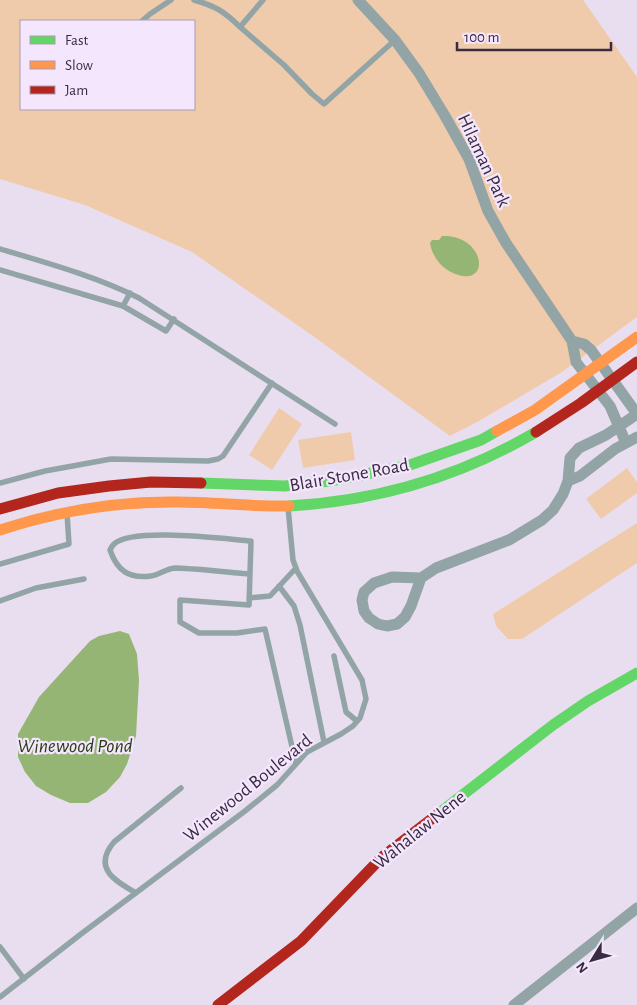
<svg xmlns="http://www.w3.org/2000/svg" width="637" height="1005" viewBox="0 0 637 1005" font-family="'Alegreya Sans',sans-serif">
  <style>
    .green { fill: #f0cbab; fill-rule: evenodd }
    .water { fill: #95b575 }
    .lines { fill: none; stroke-linecap: round; stroke-linejoin: round }
    .lane { stroke: #93a4a6; stroke-width: 5.5 }
    .street { stroke: #93a4a6; stroke-width: 11 }
    .fast { stroke: #63d668; stroke-width: 11 }
    .slow { stroke: #ff974d; stroke-width: 11 }
    .jam { stroke: #b3261e; stroke-width: 11 }
    .labels { text-anchor: middle; stroke-width: 4.5; stroke-linejoin: round; paint-order: stroke }
    .street-label { font-size: 19px; fill: #392b41; stroke: #f4e6fd }
    .water-label { font-size: 20px; font-style: italic; fill: #283d15; stroke: #f4e6fd }
  </style>
  <rect width="100%" height="100%" fill="#e9def0"/>
  <path class="green" d="M0,0H583L637,77V317L562,372L479,421L450,436L313,336L192,252L85,205L0,179ZM21,21H194V109H21Z
    M279,408L302,424L272,470L249,455Z
    M351,432L355,460L303,468L298,440Z
    M627,468L637,482V493L601,519L586,499Z
    M637,523V563L522,639H508L496,626L493,614Z"/>
  <path class="water" d="M442,236C488,234 492,294 449,271C439,265 432,255 430,243L432,240H439Z
    M120,631L129,634L137,654L139,680L136,736L127,764L120,777L106,792L88,803H70L51,795L36,786L25,772L18,757V734L39,697L90,641L99,636Z"/>
  <g class="lines">
    <path class="lane" d="M194,0C215,6 224,11 240,27
      M263,0L240,27L284,65L312,94L324,104L395,40
      M142,21L150,14L171,0
      M0,249C47,263 95,276 139,298L335,424
      M0,270L123,306L166,331L174,319
      M123,306L130,293
      M0,483L45,471L111,459L208,461L218,459L223,456L272,383
      M0,564L69,544L67,513
      M250,574C226,572 201,569 176,568C167,568 159,575 151,576C128,579 117,570 110,550C111,548 112,546 114,544C132,527 225,539 251,541L249,605L180,600V622L199,633H237L265,629L296,764
      M279,586L294,606L300,625L324,742
      M249,598L270,596L296,568
      M0,601L36,588L84,579
      M334,656L346,712L357,721
      M136,893C115,881 92,868 114,842L181,788
      M0,947L24,979
      M0,997L81,934L245,811L277,785L307,752L341,734L353,726L360,718L366,699L362,680L297,571L293,560L288,507"/>
    <path class="street" d="M358,0L395,40L419,73L445,116L469,159L488,211L506,243L572,341L576,362L610,406L626,443
      M572,341L584,344L591,350L637,414
      M568,481L580,476L615,449L637,437
      M421,578L411,606L405,617L397,624L387,626L378,624L369,618L364,611L362,600L364,592L374,583L392,577L421,578L436,568L509,540L542,520L553,510L563,494L568,481L570,458L579,448L606,435L637,414
      M514,1005L637,908"/>
    <path class="fast" d="M201,483L285,486L330,481L407,466L481,440L497,431
      M289,506C376,501 461,476 536,432
      M438,814L553,725L588,701L637,673"/>
    <path class="slow" d="M497,431L535,410L637,337
      M0,530C58,511 117,501 178,502C215,502 252,507 289,506"/>
    <path class="jam" d="M536,432L581,403L637,362
      M0,509L58,493L109,486L151,482L201,483
      M218,1005L301,941L382,857L438,814"/>
  </g>
  <g class="labels">
    <g class="street-label">
      <text transform="translate(485 160) rotate(65)" y="7">Hilaman Park</text>
      <text transform="translate(349 474) rotate(-10)" y="7">Blair Stone Road</text>
      <text transform="translate(247 787) rotate(-39)" y="7">Winewood Boulevard</text>
      <text transform="translate(419 829) rotate(-39)" y="7">Wahalaw Nene</text>
    </g>
    <g class="water-label">
      <text x="75" y="752">Winewood Pond</text>
    </g>
  </g>
  <rect x="20" y="20" width="175" height="90" fill="#f4e6fd" stroke="#a99bb2"/>
  <rect x="30" y="36" width="25" height="8" fill="#63d668" stroke="#a99bb2"/>
  <text x="65" y="45" font-size="15" fill="#392b41">Fast</text>
  <rect x="30" y="61" width="25" height="8" fill="#ff974d" stroke="#a99bb2"/>
  <text x="65" y="70" font-size="15" fill="#392b41">Slow</text>
  <rect x="30" y="86" width="25" height="8" fill="#b3261e" stroke="#a99bb2"/>
  <text x="65" y="95" font-size="15" fill="#392b41">Jam</text>
  <g transform="translate(592 960) rotate(233)" stroke="#f4e6fd" stroke-width="4" paint-order="stroke">
  <path d="M0-4L9 19L0 12L-9 19Z" fill="#392b41"/>
  <text y="-8" font-size="14" font-weight="bold" text-anchor="middle" fill="#392b41">N</text>
  </g>
  <path d="M457 42v8h154v-8" fill="none" stroke="#392b41" stroke-width="2.5"/>
  <text x="464" y="42" font-size="15" fill="#392b41" stroke="#f4e6fd" stroke-width="4" paint-order="stroke">100 m</text>
</svg>
